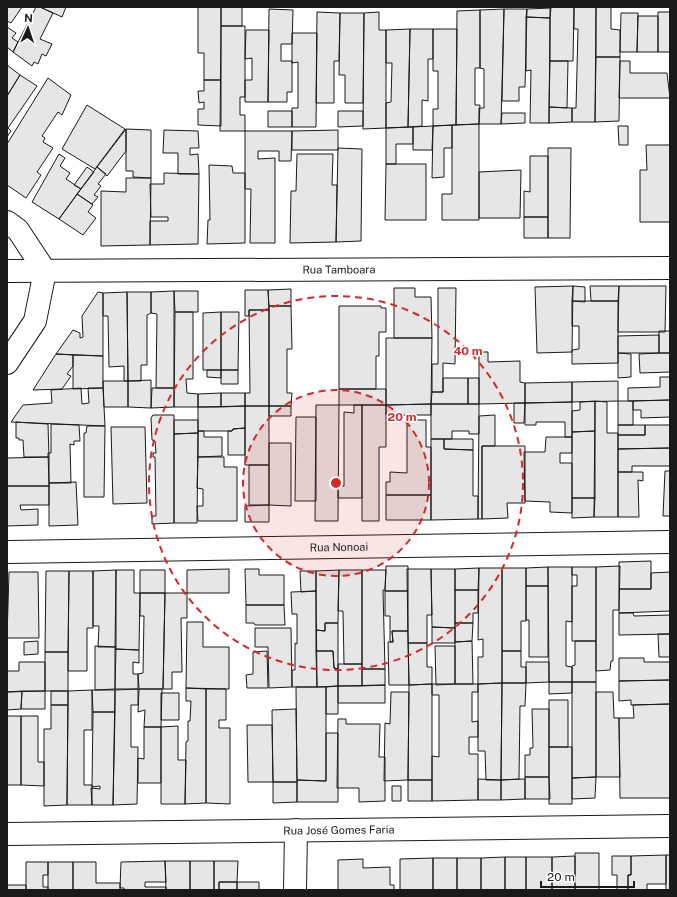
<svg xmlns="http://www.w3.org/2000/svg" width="677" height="897" viewBox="0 0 677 897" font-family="'Public Sans',sans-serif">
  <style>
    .building { fill: #e6e6e6; stroke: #1a1a1a }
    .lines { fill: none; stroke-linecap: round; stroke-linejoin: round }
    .minor-casing { stroke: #1a1a1a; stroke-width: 24 }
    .minor { stroke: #fff; stroke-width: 22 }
    .ring { fill: none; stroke: #d62828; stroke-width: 2; stroke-dasharray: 7 5 }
    .labels { text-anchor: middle; stroke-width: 3; stroke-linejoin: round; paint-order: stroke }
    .street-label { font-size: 11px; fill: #1a1a1a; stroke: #fff }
    .centre { fill: #d62828; stroke: #fff; stroke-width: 2 }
    .ring-label { font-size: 12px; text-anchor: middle; font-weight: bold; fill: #d62828; stroke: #fff; stroke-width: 3; stroke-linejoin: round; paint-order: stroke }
  </style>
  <rect width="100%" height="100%" fill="#fff"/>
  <path class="building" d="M7,7H22L11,23L7,21Z
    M36,7H40L53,13L40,39L52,44L46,56L42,54L38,64L34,62L32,66L13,52Z
    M40,7H66L62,17Z
    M198,7H221V80H204V53H198Z
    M221,7H242V26H221Z
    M550,7H574L573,61H550Z
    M574,7H596L595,122H572V108H576L578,29H574Z
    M596,7H611V29L620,30V57H596Z
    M551,8L550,18L526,17L527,9Z
    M269,9L293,10L292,44H281V61H292V92H287V102H268Z
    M504,9H527L525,87H519V101H502Z
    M504,9L501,124H479V108H484V69L480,68V10Z
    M480,10V68H475V105H480L479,124L456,125L457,11Z
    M317,12L340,13L339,61H334V103H316Z
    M379,12V30H386V128L363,129L364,13Z
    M658,12H670V52H658Z
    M340,13H364L363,103H345V75H339Z
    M621,13H638L637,52H620Z
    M638,16H658V52H637Z
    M526,17L550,18L549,123H530L531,70L526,71Z
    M221,26H245V97H240V115H245V131H220Z
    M7,27L16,33L12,38L18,42L13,52L7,47Z
    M410,29L408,127L386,128V103L391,102L392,63H386V30Z
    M410,29H433V59H428V101L422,100V126L408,127Z
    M433,29H457L456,125L433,126V109H438V71H433Z
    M246,30H269L268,102H245V80H252V58L245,59Z
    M292,33H317L316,127H292V108H298V62L292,63Z
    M596,57H620L619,121L595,122Z
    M550,61H568L567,108L549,107Z
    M620,61H630V73H667L670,98H619Z
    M7,65L20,75L7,96Z
    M20,75L37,86L8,128L11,131L7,137V96Z
    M48,78L71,95L62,115L58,112L42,136L45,138L43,142L53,148L37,172L41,175L26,198L7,185V144Z
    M204,80H221V126L198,125V109H204V102L199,103L198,91H204Z
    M87,105L125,129L95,169L62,149Z
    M549,107L572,108V122L549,123Z
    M268,111H292V127H268Z
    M338,111H363V126L338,127Z
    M502,113H525V123L501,124Z
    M479,124V220H442V194H452V125Z
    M452,125V148H444V177L432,178L433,126Z
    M433,126L432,150H413V127Z
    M618,126H628V145H619Z
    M413,127V144H396V164H386V128Z
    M126,129V151L107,176L97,167Z
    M126,129L151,130V178L133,177V171H126Z
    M164,130L198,131L199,148H190V155L198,154L199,174H178V153H163Z
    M338,130V150H292V131Z
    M245,131H292L291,161H279V151H258V159L275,158V243H250L251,189H245Z
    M646,145H670V222H640V170H647Z
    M338,148L362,149L361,241L336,242Z
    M548,148H571L570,238H548Z
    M59,154L65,158L60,166L70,173L66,179L81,189L59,219L32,202Z
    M297,154H333L332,185H337L336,242L290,243L291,191H296Z
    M530,156H548V217H524V191L530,192Z
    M386,164H426V220H385Z
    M209,165L232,166L233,173H245V243L207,244L208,220H210Z
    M87,167L94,172L81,189L74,185Z
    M97,167L106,174L98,184L101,186L94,195L98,197L92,204L77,194Z
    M521,170L520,218H479V172Z
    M164,173L199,174L198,244L150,245V221H168V217H151L150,184H164Z
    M126,178H151L150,245L101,246V191L126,192Z
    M77,194L93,205L88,212L96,218L83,235L59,219Z
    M524,217H548V238H524Z
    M573,286L572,352L537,353L535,287Z
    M573,286L585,287V302L572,301Z
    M590,286H619L618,301H591Z
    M619,286H666L665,332H618Z
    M394,288H415V297H431L432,338H394Z
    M438,288H456L455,364L443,363V392H432V364H438Z
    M291,289V306H269L268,290Z
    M245,290H268L269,310H249V316H245Z
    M174,291V388H156L157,314L151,313V292Z
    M174,291H198V312H175Z
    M98,292L103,293V356L56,354L73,330L80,333V338L83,337L82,316Z
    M127,292L128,381H124V366L109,367L108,316H103V293Z
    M127,292H151V313L147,315V365H141V381H128Z
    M572,301H618V363L572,364V350L579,349V326H572Z
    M269,306H291L292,349H287V393H292L291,406H269Z
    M339,306H381V308H386V332H379V356H376V389H339Z
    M249,310H269V406H245V393H250Z
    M175,312H193V379H186L187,393L198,394V407H174Z
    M221,312V370H203V313Z
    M221,312H239L238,370H221Z
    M659,331H670V353H659Z
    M659,335V353H618V336Z
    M386,338H432L431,404L386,405Z
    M479,352H488V362L520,361V382L525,383V403L479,404Z
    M618,353L631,354V377L618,378Z
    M659,353H670V372L640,373L639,354Z
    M56,354L73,355V366L67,374L71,376L62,389L33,390Z
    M73,355L103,356V388L73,389Z
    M207,370H221V378L207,377Z
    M221,370H238V384H221Z
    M660,377H670V400L628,401V388L660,387Z
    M443,378H468V404H431L432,392H443Z
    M468,378H479V404H468Z
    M151,380V408L128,407V381Z
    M103,381H128V407H104Z
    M618,381V401L572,402V382Z
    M572,382V402L525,403V383Z
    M81,388L82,404L89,403L88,388H103L105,426L11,422L23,405L52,403L51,390Z
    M152,388H174V407L151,408Z
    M339,389H386V405H339Z
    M221,393V407H198V394Z
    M221,393H245V406L221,407Z
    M670,400V417L641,418V410H633V401Z
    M595,401V431L572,432V411L580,410V402Z
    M595,401L607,402V433H618V517H594Z
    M618,401H633V425H618Z
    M572,402V437H565V422H536V425H525V403Z
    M514,403H525L524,423H514Z
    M431,404H479V434H469V431H452V439H431Z
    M431,404V415H386V405Z
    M316,405H339L338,521H315Z
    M354,405H362V498H338V486H344V412L354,413Z
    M362,405H386V447H379V521H362Z
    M245,406V428L233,429L232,431H198V407Z
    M245,406H269V465H245Z
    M269,406H291V416H269Z
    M153,415H174V523L152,524V516H156L155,457H153V453H156L155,441L152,440L151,418Z
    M495,415V446H482V519H478L479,416Z
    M296,417H316V501H295Z
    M174,420H198V433L174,434Z
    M407,420H426V447H431V495H386V482H390V472L407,473Z
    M16,422L48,424L49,457H24L23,440H19V438H16Z
    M51,424L79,425L80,441H74V445L70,444L71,483H49L48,453H51Z
    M618,425H645V435H618Z
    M645,425H670V448L618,449V435H645Z
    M87,426H105L104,497H84V433H86Z
    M111,427H145L147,503L113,504Z
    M245,428V455H228V431H232L233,429Z
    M198,431H204V437H222V456L198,457Z
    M595,431V498H572V432Z
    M198,433L197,523H174V434Z
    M546,437H572V453H560V463H572V513L550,512V502L525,501L524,452H545Z
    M431,439H444V449L473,450V496H478V519L431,520Z
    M444,439H473V450L444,449Z
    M269,443H291V506L269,505Z
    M482,446H525V503H507L508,518L482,519Z
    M670,448V466H632V472H618V449Z
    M49,457V486H7V458Z
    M198,457H224V467H237V521H198L197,506H203V489L197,488Z
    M249,465H269V505H249Z
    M665,471H670V516H663Z
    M618,472H643V481L638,480L639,517H618Z
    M76,482L78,525L49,526V483Z
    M7,486H49V505H20L21,510L38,509V525L7,526Z
    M386,495H431V520H386Z
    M572,498H595L594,517L572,518Z
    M269,505V522H245V506Z
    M651,561V589H619V562Z
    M386,566H408V591H385Z
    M620,566L619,610H613V661H611L610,670L596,671V567Z
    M548,567H572V622L566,621V666L572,667V682H549Z
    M548,567V586H526V568Z
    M572,567H596V641H572V586H577V575H572Z
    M479,568H502V683L478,684V657H483V639L478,640Z
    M479,568L478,590H455V569Z
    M502,568H526V621H521V651H502Z
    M229,569V593H187V570Z
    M245,569H259V575H284V605H246Z
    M407,569H431L432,615H427V643H408Z
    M431,569H455V628L432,627Z
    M116,570V647H98L99,626H93V571Z
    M116,570H134V593H140L139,650L115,649Z
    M140,570H165V593H140Z
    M339,570H362V664H344L343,611H338Z
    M339,570L338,623H325V631L316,630V571Z
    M362,570H386L385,590H383L385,669H362Z
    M46,571H69L68,652H45Z
    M69,571H93V628H87V671H68Z
    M300,571H316V591L301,592Z
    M9,572H38L39,638H7Z
    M670,572V611L619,613V589H651V573Z
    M526,586H548V657H529V620H526Z
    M455,590H478V613H473V623H455Z
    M316,591L317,687H292V670H295V643L297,644V614H292L291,592Z
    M385,591H408V631H392L393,642H390V616H385Z
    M140,593H165L163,689H139L138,674L143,673L144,616H140Z
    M165,593H187V618H181L182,672H172V689H163Z
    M246,605H284L285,625H255L254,623H246Z
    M619,613H633L634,616L670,615V634L619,635Z
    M187,622H203V647H229V689L186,688Z
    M325,623H338V669L334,668L333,651H316V630L325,631Z
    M455,623H473L472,641L455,642Z
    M432,627L455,628V643H432Z
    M255,628H291L292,687L269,688L268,647H255Z
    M392,631H408L409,685H389L388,642H393Z
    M658,634H670V657H659Z
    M38,641V654L24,655V642Z
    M472,641L473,684H455V642Z
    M575,641H596V682H572V666L575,665Z
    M408,643H427V667H432V684L409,685Z
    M95,646L116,647L115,689L95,690Z
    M435,646H455V684L436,685Z
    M115,649L139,650V663L133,662V674H138V689H115Z
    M267,651L268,688H247L246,675L253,674V652Z
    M316,651H333L334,668L338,669V686L317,687Z
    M502,651H521V667H526V683H502Z
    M45,652H68V691H45Z
    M619,658H644V662H670V680L619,681Z
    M19,662H45V691L7,692V671H19Z
    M526,662H549V682L526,683Z
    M338,664H362V686H338Z
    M362,669H385V685L362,686Z
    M670,680V704L631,705V700L619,701V681Z
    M549,682H572V693L549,694Z
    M572,682H596V777L572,778Z
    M502,683L501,780H486L485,751H478V684Z
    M502,683H526L525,706H520L519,779L501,780Z
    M432,684V780H408L409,685Z
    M432,684H478V692H472V722L478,721V737H469V754H478V800L432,801V756L439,757V695H432Z
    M385,685V703H338V686Z
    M338,686V714H326V687Z
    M296,687H326V781L297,780Z
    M186,688L206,689V803L185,804L186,742L188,741V721H190L191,701H186Z
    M138,689V705H131V747H138L137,804L113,805L115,690Z
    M139,689H162L161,727H144L145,710L138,712Z
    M206,689H226V720H219V728H230V804L206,803Z
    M92,690H115V712H93Z
    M92,690V730H84V785H92V805H67L68,691Z
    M22,691L21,709L7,710V692Z
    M22,691H45V709H21Z
    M51,691H68V705H51Z
    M391,692H409L408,780L384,781L385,723L390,724Z
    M596,692H613L614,718H619L620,777H596Z
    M161,693H179V720H161Z
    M549,700H568V747H549Z
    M670,704V798H620L619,718H634L633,705Z
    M51,705H68L67,805L44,806V729H51Z
    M296,709L297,782H273L272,710Z
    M532,709H549V777H525V755H530V748H533Z
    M93,712H115L113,805H92L91,788L100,789V786L92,787Z
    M7,716H21V785H7Z
    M21,716H38V762H44V786L21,785Z
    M338,719H346V724H380L379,757H385V801L359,802V788H337Z
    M247,725H272L273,782H248Z
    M178,726V760H186L185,804H161V727Z
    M144,727H161V783H138V758L144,759Z
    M326,733H338V802H297V780L326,781Z
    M549,747H572V804H549Z
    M525,777H549L550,799H525Z
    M596,777L595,798L572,799V778Z
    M478,779L501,780V800H478Z
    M525,779V799L501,800V780Z
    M408,780H432V801H408Z
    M273,782H297V802L273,803Z
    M392,786H401V801H392Z
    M575,853H599V890H575Z
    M666,855V884H647V890H628V875H631V856Z
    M666,855H670V890H666Z
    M575,856V890H552V857Z
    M612,856H631V875H628V890H617V875H612Z
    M505,857V890H481V858Z
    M505,857H526V890H505Z
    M526,857H552V890H526Z
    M433,858V890H400V859Z
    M433,858H457V890H433Z
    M457,858H481V890H457Z
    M363,859V868L390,867V885H394V890H338V860Z
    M165,861L166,882H145V887H166V890H124V888H120L121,862Z
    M165,861H190V890H166Z
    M190,861H214V890H190Z
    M214,861H238L237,882H219V890H214Z
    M26,862H48V875H43V887H48V890H26Z
    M48,862H73V890H48Z
    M73,862H96V883H120V890H73Z
    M219,882H237V890H219Z
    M237,882H259V890H237Z
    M7,885H26V890H7Z"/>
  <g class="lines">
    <g class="minor-casing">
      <g id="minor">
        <path d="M7,222L18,230L45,271"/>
        <path id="s1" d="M7,271L670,268"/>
        <path d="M7,363L35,321L45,271"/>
        <path id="s2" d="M7,552L670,542"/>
        <path id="s3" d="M7,834L670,826"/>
        <path d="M295,890L296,830"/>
      </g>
    </g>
    <use href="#minor" class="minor"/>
  </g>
  <circle cx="336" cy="483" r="93" fill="#d62828" fill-opacity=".12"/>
  <g class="ring">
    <circle cx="336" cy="483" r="93"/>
    <circle cx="336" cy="483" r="187"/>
  </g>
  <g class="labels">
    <g class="street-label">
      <text dy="4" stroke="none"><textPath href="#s1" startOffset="332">Rua Tamboara</textPath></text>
      <text dy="4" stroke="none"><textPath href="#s2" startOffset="332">Rua Nonoai</textPath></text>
      <text dy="4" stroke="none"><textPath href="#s3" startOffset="332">Rua José Gomes Faria</textPath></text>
    </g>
  </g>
  <circle cx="336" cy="483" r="6" class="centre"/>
  <g class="ring-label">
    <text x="468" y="355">40 m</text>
    <text x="402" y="421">20 m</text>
  </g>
  <rect width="677" height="897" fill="none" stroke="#1a1a1a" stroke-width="16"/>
  <g transform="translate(28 28) rotate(3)" stroke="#ffffff" stroke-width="3" paint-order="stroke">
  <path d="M0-3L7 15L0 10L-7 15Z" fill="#1a1a1a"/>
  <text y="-6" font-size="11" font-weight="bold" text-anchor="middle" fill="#1a1a1a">N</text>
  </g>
  <path d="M541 881v6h93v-6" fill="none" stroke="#1a1a1a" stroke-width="2"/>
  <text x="547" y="881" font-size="12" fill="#1a1a1a" stroke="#ffffff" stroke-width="3" paint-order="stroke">20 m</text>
</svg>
